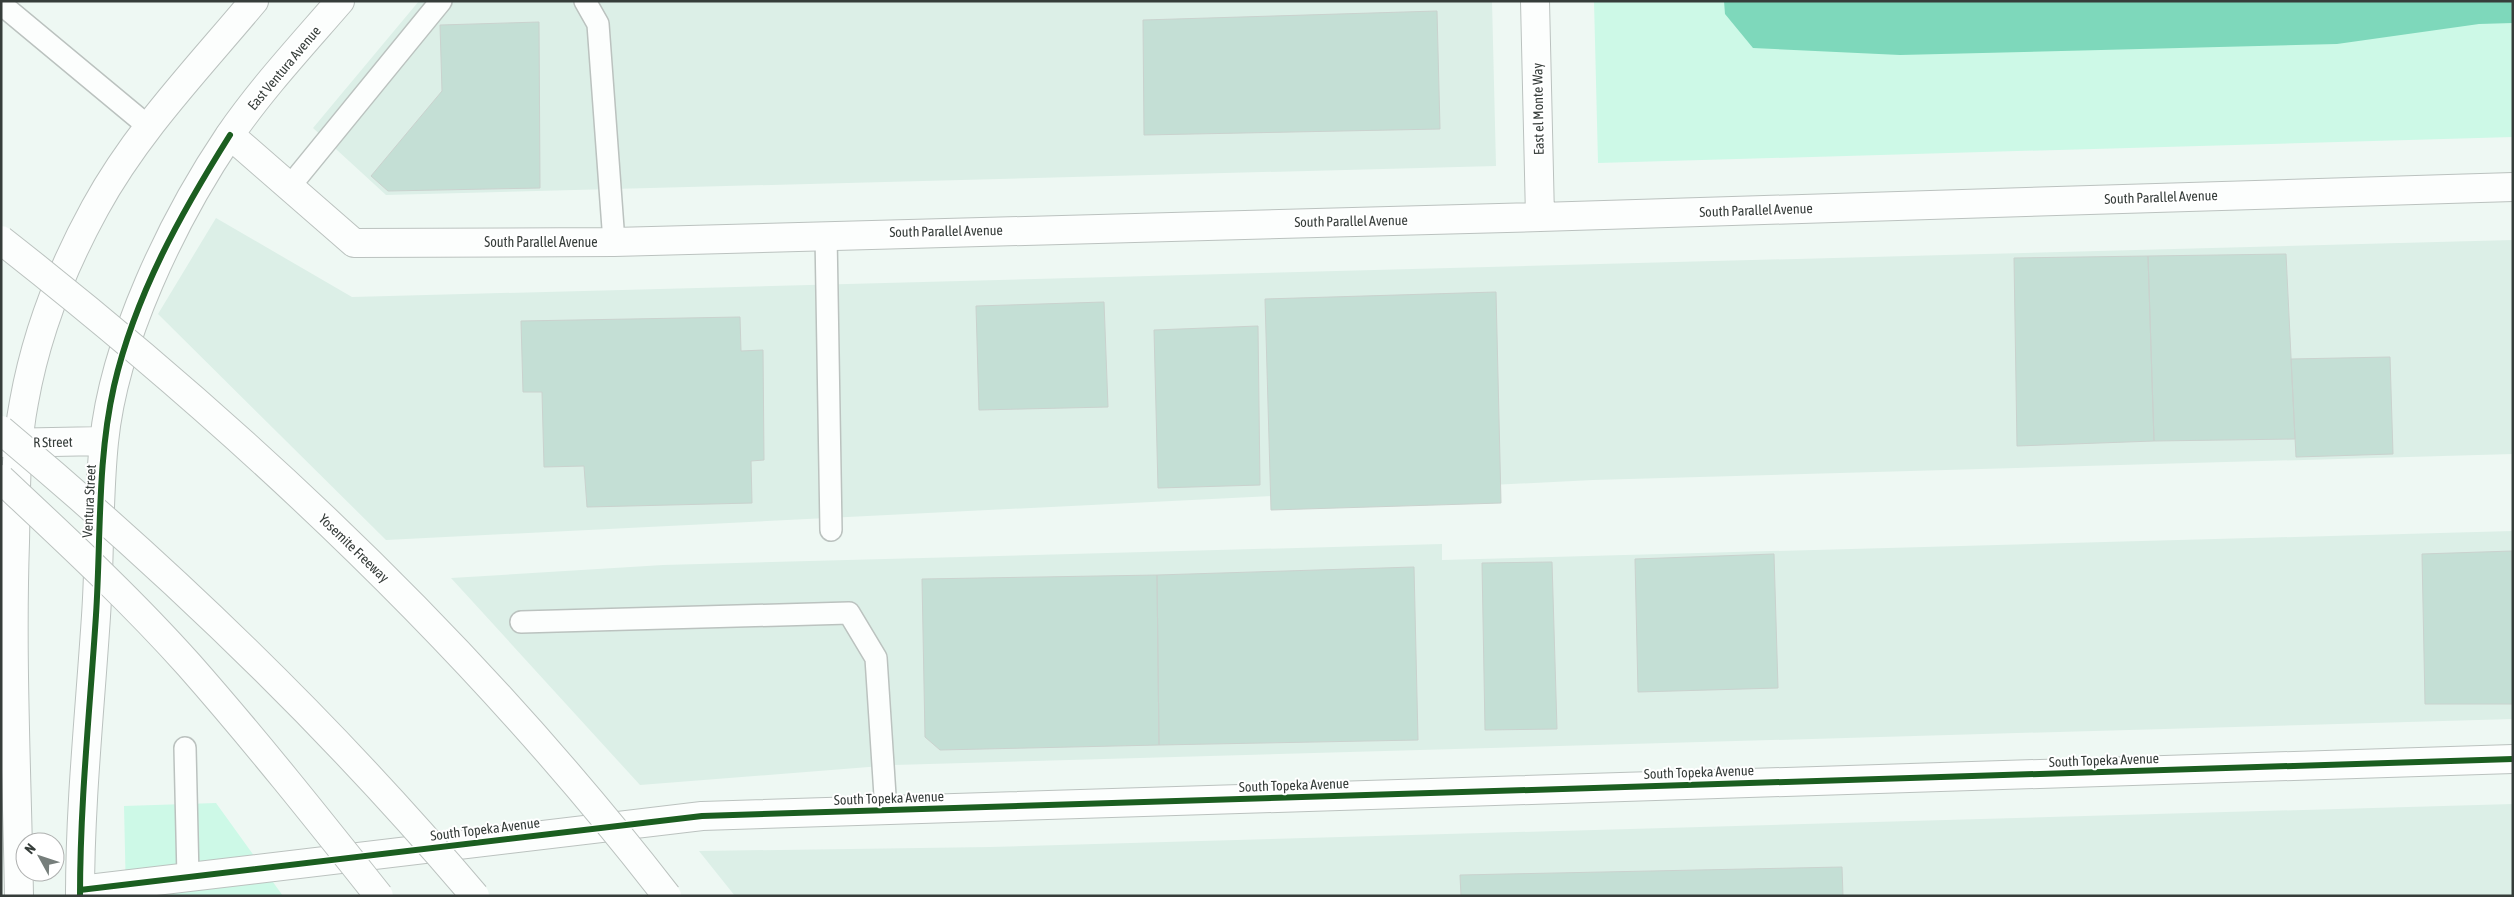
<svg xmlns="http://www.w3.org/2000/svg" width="2514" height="897" viewBox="0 0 2514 897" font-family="'Asap Condensed',sans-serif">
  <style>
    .built { fill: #dcefe7 }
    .green { fill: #cdf9e7 }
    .water { fill: #7ed8bb }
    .building { fill: #c4dfd5; stroke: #cad2ce }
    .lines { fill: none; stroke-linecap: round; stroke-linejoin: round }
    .lane-casing { stroke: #bbc2bf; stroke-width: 24 }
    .street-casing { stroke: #bbc2bf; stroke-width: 30 }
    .secondary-casing { stroke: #bbc2bf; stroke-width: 30 }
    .lane { stroke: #fcfefd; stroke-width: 21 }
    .street { stroke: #fcfefd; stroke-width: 28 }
    .secondary { stroke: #fcfefd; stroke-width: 28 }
    .highway-bridge-casing { stroke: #bbc2bf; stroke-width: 30; stroke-linecap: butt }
    .highway-bridge { stroke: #fcfefd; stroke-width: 28 }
    .cycleway-casing { stroke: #fff; stroke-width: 9 }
    .cycleway { stroke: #1b5e20; stroke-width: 6 }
    .labels { text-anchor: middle; stroke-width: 4; stroke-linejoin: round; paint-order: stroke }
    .street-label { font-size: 14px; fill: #363d3a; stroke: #fff }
  </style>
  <rect width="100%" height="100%" fill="#eef8f3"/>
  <path class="built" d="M419,1H1492L1496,166L386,195L313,128Z
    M216,218L352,297L2513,240V454L1593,480L386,540L158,314Z
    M2513,531V719L894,765L640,785L451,578L663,565L1442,544V560Z
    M2513,804V896H735L699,851L990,847Z"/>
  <path class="green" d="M1594,1H2513V137L1598,163Z
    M216,803L283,896H126L124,806Z"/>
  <path class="water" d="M1724,1H2513V23L2479,24L2337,44L1900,55L1753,48L1725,14Z"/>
  <path class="building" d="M1437,11L1440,129L1144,135L1143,20Z
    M539,22L540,188L388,191L371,176L442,91L440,25Z
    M2286,254L2295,439L2154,441L2148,256Z
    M2148,256L2154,441L2017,446L2014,258Z
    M1496,292L1501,503L1271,510L1265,299Z
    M1104,302L1108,407L979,410L976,306Z
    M740,317L741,351L763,350L764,460L751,461L752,503L587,507L584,466L544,467L542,392H523L521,321Z
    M1258,326L1260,485L1158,488L1154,330Z
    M2390,357L2393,454L2296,457L2291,359Z
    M2512,551L2513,704H2425L2422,554Z
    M2512,551H2513V595Z
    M1774,554L1778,688L1638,692L1635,559Z
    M1552,562L1557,729L1485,730L1482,563Z
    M1414,567L1418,740L1159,745L1157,575Z
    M1157,575L1159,745L940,750L925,737L922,579Z
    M1842,867L1843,896H1461L1460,875Z"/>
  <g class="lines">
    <g class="lane-casing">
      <path id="lane" d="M585,1L598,24L614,242
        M1,4L149,127
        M290,186L441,1
        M826,234L831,530
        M521,622L849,613L876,658L886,811
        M185,748L188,877"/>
    </g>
    <g class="street-casing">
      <path id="street" d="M1535,1L1540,217
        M230,135L354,243L614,242L1540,217L2513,187
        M80,890L702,816L2513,759"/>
    </g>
    <g class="secondary-casing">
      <path id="secondary" d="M1,443L104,441
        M19,896C17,778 11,660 15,542C16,497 15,448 24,402C36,334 62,268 95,208C137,131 199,67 254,1
        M80,896C80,802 90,709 96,616C100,558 98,500 104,442C114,341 173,219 229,136C262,88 302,45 340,1"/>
    </g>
    <use href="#lane" class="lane"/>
    <use href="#street" class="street"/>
    <use href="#secondary" class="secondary"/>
    <g class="highway-bridge-casing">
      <path id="highway-bridge" d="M1,240C246,432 476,649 667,896
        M1,430C171,572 331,726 475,896
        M1,479C65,539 130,599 189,665C255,740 317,818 379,896"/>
    </g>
    <use href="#highway-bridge" class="highway-bridge"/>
    <g class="cycleway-casing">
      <path id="cycleway" d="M80,890L702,816L2513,759
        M80,896C80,802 90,708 96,615C101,538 97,461 114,386C135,295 181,213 230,135"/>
    </g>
    <use href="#cycleway" class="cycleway"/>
  </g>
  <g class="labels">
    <g class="street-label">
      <text transform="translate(284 68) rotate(-50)" y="5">East Ventura Avenue</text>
      <text transform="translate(1538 109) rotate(-91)" y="5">East el Monte Way</text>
      <text transform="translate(2161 197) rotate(-2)" y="5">South Parallel Avenue</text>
      <text transform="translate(1756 210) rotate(-2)" y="5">South Parallel Avenue</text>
      <text transform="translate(1351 221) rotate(-1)" y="5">South Parallel Avenue</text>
      <text transform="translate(946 231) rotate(-1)" y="5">South Parallel Avenue</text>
      <text x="541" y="247">South Parallel Avenue</text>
      <text transform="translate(53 442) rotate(-1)" y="5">R Street</text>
      <text transform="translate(89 501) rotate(-87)" y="5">Ventura Street</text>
      <text transform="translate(354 548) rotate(44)" y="5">Yosemite Freeway</text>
      <text transform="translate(2104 760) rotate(-2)" y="5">South Topeka Avenue</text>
      <text transform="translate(1699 772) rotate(-2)" y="5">South Topeka Avenue</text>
      <text transform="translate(1294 785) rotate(-2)" y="5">South Topeka Avenue</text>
      <text transform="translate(889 798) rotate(-2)" y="5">South Topeka Avenue</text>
      <text transform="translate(485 829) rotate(-7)" y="5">South Topeka Avenue</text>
    </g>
  </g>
  <rect width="2514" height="897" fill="none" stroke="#363d3a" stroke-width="5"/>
  <g transform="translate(40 857) rotate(310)"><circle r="24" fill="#ffffff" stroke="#afb1b0"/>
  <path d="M0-4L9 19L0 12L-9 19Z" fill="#767e7b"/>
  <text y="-8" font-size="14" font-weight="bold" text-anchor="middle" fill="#363d3a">N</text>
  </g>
</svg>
